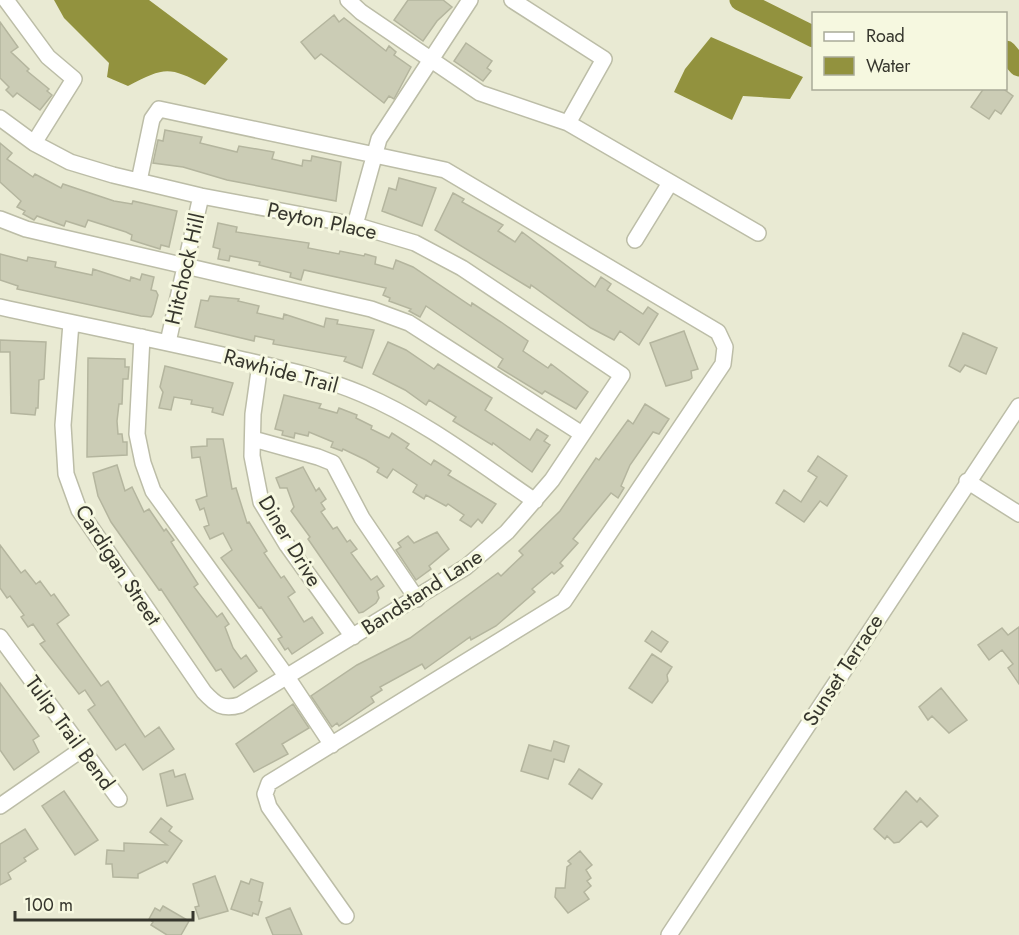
<svg xmlns="http://www.w3.org/2000/svg" width="1019" height="935" viewBox="0 0 1019 935" font-family="Jost,sans-serif">
  <style>
    .water { fill: #92923e }
    .lines { fill: none; stroke-linecap: round; stroke-linejoin: round }
    .river { stroke: #92923e; stroke-width: 21 }
    .building { fill: #cbccb5; stroke: #b4b59e; stroke-width: 1.5 }
    .minor-casing { stroke: #bcbda7; stroke-width: 18 }
    .minor { stroke: #fff; stroke-width: 15 }
    .labels { text-anchor: middle; stroke-width: 6; stroke-linejoin: round; paint-order: stroke }
    .street-label { font-size: 21px; fill: #36362d; stroke: #f6f8e0 }
  </style>
  <rect width="100%" height="100%" fill="#e9ead3"/>
  <path class="water" d="M54,0H149L228,59L205,85C168,66 165,67 128,86L107,77L109,63L64,18Z
    M711,37L803,77L790,99L743,96L732,120L674,92L685,69Z"/>
  <g class="lines">
    <path class="river" d="M740,0L814,37
      M1006,51L1019,66"/>
  </g>
  <path class="building" d="M408,0H443L452,7L437,21L423,41L394,20Z
    M334,15L339,22L344,18L386,51L389,46L396,52L394,55L411,67L394,99L389,96L384,103L321,54L315,59L301,42Z
    M0,22L18,47L11,52L29,69L27,71L49,89L47,91L52,95L40,110L17,93L13,97L6,90L9,87L0,78Z
    M466,43L492,61L487,68L491,71L483,81L454,61Z
    M984,88H1002L1013,96L1001,114L995,110L989,119L971,107Z
    M165,130L202,137L200,143L237,152L239,146L274,152L272,159L302,166L303,160L311,161L312,156L341,162L336,201L227,180L183,167L153,163L158,140L163,141Z
    M0,143L12,153L7,159L33,177L35,174L61,188L63,184L114,201L132,204L133,201L177,211L169,247L161,245L160,249L131,240L132,235L126,232L88,220L85,227L66,221L64,226L37,216L34,220L23,214L25,211L17,207L21,201L0,182Z
    M399,178L436,188L422,226L382,211L389,188L396,190Z
    M453,193L464,199L462,202L503,225L498,231L515,242L522,232L595,287L601,277L611,284L607,290L643,314L648,307L658,314L639,345L620,331L614,340L591,328L531,285L530,288L435,230Z
    M218,223L237,227L236,232L309,243L308,248L339,254L340,251L364,256L365,254L376,257L375,264L393,269L396,260L413,267L471,306L472,303L501,322L528,341L523,351L548,368L551,364L588,392L576,409L545,391L542,394L498,367L503,359L426,306L420,317L409,311L411,309L389,301L390,298L383,295L386,288L304,270L301,280L290,277L291,273L259,265L260,262L230,256L229,261L218,259L220,249L213,247Z
    M0,254L27,261L28,257L56,262L55,267L92,275L93,269L130,281L131,277L140,280L142,274L154,277L151,290L156,291L158,295L153,314L151,317L141,316L17,289L18,286L0,280Z
    M210,296L239,299L238,301L259,306L257,313L283,319L284,314L324,327L326,318L338,320L337,324L374,330L362,368L344,361L346,357L273,344L274,340L255,336L254,341L195,327L201,300L208,301Z
    M684,331L698,369L691,371L692,378L689,380L666,386L650,343Z
    M963,333L997,348L986,374L965,365L960,372L949,366Z
    M0,340L46,342L44,379L39,380L38,408H36L35,415L11,413L10,352H0Z
    M388,342L406,350L434,369L438,364L492,398L485,410L530,440L537,429L548,436L544,441L550,445L532,472L493,443L492,445L453,421L456,417L429,400L426,405L405,390L373,374Z
    M88,358L125,359V367H129L128,379H123L122,404H119L117,421L118,434H122L123,442H127V455L87,457Z
    M165,366L233,383L223,415L212,412L213,408L191,404L192,400L174,397L171,410L159,408L163,392L160,387Z
    M284,395L321,404L319,408L337,413L339,408L357,415L356,418L372,426L371,429L389,438L392,433L409,444L406,448L431,465L434,460L451,471L448,475L496,504L482,523L478,519L471,527L460,520L464,515L448,504L446,506L426,495L424,499L413,492L417,485L393,469L387,478L377,472L379,468L366,460L343,449L342,451L331,447L333,442L309,432L308,436L295,433L294,438L282,435L283,431L275,429Z
    M645,404L669,419L659,434L653,432L630,465L621,486L624,488L618,498L611,493L573,539L578,543L560,563L563,566L554,574L552,572L532,589L535,592L496,626L471,640L470,637L425,669L422,664L380,687L382,690L371,697L374,702L339,726L337,723L332,727L311,696L357,665L410,638L498,573L501,576L523,555L519,551L560,511L596,458L599,460L628,420L633,424Z
    M207,439H223L232,489L236,488L247,523L249,522L267,551L264,553L281,578L284,576L295,592L288,597L304,622L312,617L323,633L292,654L288,648L285,650L278,639L282,637L261,607L259,608L221,558L232,550L223,533L210,539L204,527L209,525L204,508L200,510L196,500L207,496L200,457L192,458L191,447L207,446Z
    M818,456L847,476L827,506L820,501L804,522L776,503L784,490L801,502L817,477L808,471Z
    M117,465L125,491L132,487L144,512L149,509L164,531L166,529L174,540L171,542L198,584L194,587L217,617L222,613L229,624L225,627L233,648L241,659L246,655L257,671L234,688L221,669L216,671L161,589L159,590L111,522L98,496L93,473Z
    M303,467L316,491L319,488L326,499L321,503L325,509L321,512L333,529L337,527L347,542L350,540L357,549L351,553L371,580L377,576L384,586L377,591L379,598L376,603L363,612L359,613L308,539L310,537L291,511L294,507L287,488H280L276,478Z
    M437,532L449,549L429,566L431,569L416,580L396,550L401,547L398,543L408,536L414,543Z
    M0,545L21,573L25,570L36,584L40,581L51,596L54,594L69,615L57,624L101,686L108,681L145,737L159,727L174,749L143,770L125,744L116,750L88,710L95,705L85,690L79,694L40,644L45,641L33,624L28,627L21,617L24,615L10,596L7,598L0,588Z
    M1019,627V684L1008,668L1013,664L1002,650L989,660L978,645L1002,628L1008,635Z
    M652,631L668,642L661,652L645,641Z
    M652,654L672,667L667,675L668,681L652,703L629,688Z
    M0,683L39,736L33,740L39,752L14,770L0,750Z
    M941,688L967,720L949,733L932,716L928,720L919,707Z
    M293,704L309,728L282,744L288,754L254,772L236,744Z
    M554,741L569,746L564,762L554,759L548,779L521,771L529,745L551,751Z
    M579,769L602,784L592,799L569,784Z
    M173,770L175,777L185,774L193,799L167,806L160,774Z
    M64,791L98,840L75,855L42,806Z
    M906,791L917,802L920,798L938,816L927,827L921,821L899,842L894,843L887,836L885,839L874,829Z
    M161,818L172,827L169,831L182,841L167,863L165,861L138,874V878L113,877L112,864H106L107,850L124,851V843L167,845L150,832Z
    M25,829L38,849L24,858L26,861L8,873L11,879L0,885V844Z
    M580,851L592,865L586,870L591,878L587,881L591,886L584,892L589,899L568,913L555,897L556,888H565L567,867L571,864L568,861Z
    M215,876L228,911L199,919L195,907L199,906L193,884Z
    M251,879L263,883L259,901L262,902L258,915L253,913L252,916L231,909L241,881L249,884Z
    M163,906L189,921L181,935H167L151,925L153,922L149,919L155,908L160,911Z
    M290,908L302,935H273L266,918Z"/>
  <g class="lines">
    <g class="minor-casing">
      <path id="minor" d="M6,0L48,57L74,79L34,143
        M348,0L361,12L480,93L568,123L758,233
        M512,0L604,59L568,123
        M0,118L34,143L70,162L113,175L201,196L355,225L415,243L462,268L622,375L552,480L507,532L466,567L240,705C223,710 216,705 204,692L79,510L66,474L63,425L71,323
        M139,181L152,119L159,109L445,170L718,332L725,347L723,364L564,601L269,783L265,794L269,807L346,916
        M0,219L26,229L371,309L409,323L582,434
        M355,225L379,139L470,0
        M635,240L670,183
        M0,307C81,325 163,341 244,360C283,369 325,378 362,394C424,420 479,463 535,501
        M142,337L137,434L143,463L153,491L287,677L332,745
        M168,342L201,196
        M260,364L253,414L252,456L261,502L287,545L353,637
        M253,439L318,457L333,463L362,518L417,599
        M967,481L1019,514
        M0,637L119,799
        M0,806L81,750
        M669,935L1019,406"/>
    </g>
    <use href="#minor" class="minor"/>
  </g>
  <g class="labels">
    <g class="street-label">
      <text transform="translate(322 221) rotate(12)" y="7">Peyton Place</text>
      <text transform="translate(185 269) rotate(-77)" y="7">Hitchock Hill</text>
      <text transform="translate(281 371) rotate(15)" y="7">Rawhide Trail</text>
      <text transform="translate(290 541) rotate(59)" y="7">Diner Drive</text>
      <text transform="translate(118 565) rotate(57)" y="7">Cardigan Street</text>
      <text transform="translate(422 592) rotate(-33)" y="7">Bandstand Lane</text>
      <text transform="translate(843 670) rotate(-57)" y="7">Sunset Terrace</text>
      <text transform="translate(70 733) rotate(54)" y="7">Tulip Trail Bend</text>
    </g>
  </g>
  <rect x="812" y="12" width="195" height="78" fill="#f6f8e0" stroke="#a9aa98" stroke-width="1.5"/>
  <rect x="824" y="32" width="30" height="9" fill="#ffffff" stroke="#a9aa98" stroke-width="1.5"/>
  <text x="866" y="42" font-size="18" fill="#36362d">Road</text>
  <rect x="824" y="57" width="30" height="18" fill="#92923e" stroke="#a9aa98" stroke-width="1.5"/>
  <text x="866" y="72" font-size="18" fill="#36362d">Water</text>
  <path d="M15 911v9h178v-9" fill="none" stroke="#36362d" stroke-width="3"/>
  <text x="24" y="911" font-size="18" fill="#36362d" stroke="#f6f8e0" stroke-width="4.5" paint-order="stroke">100 m</text>
</svg>
